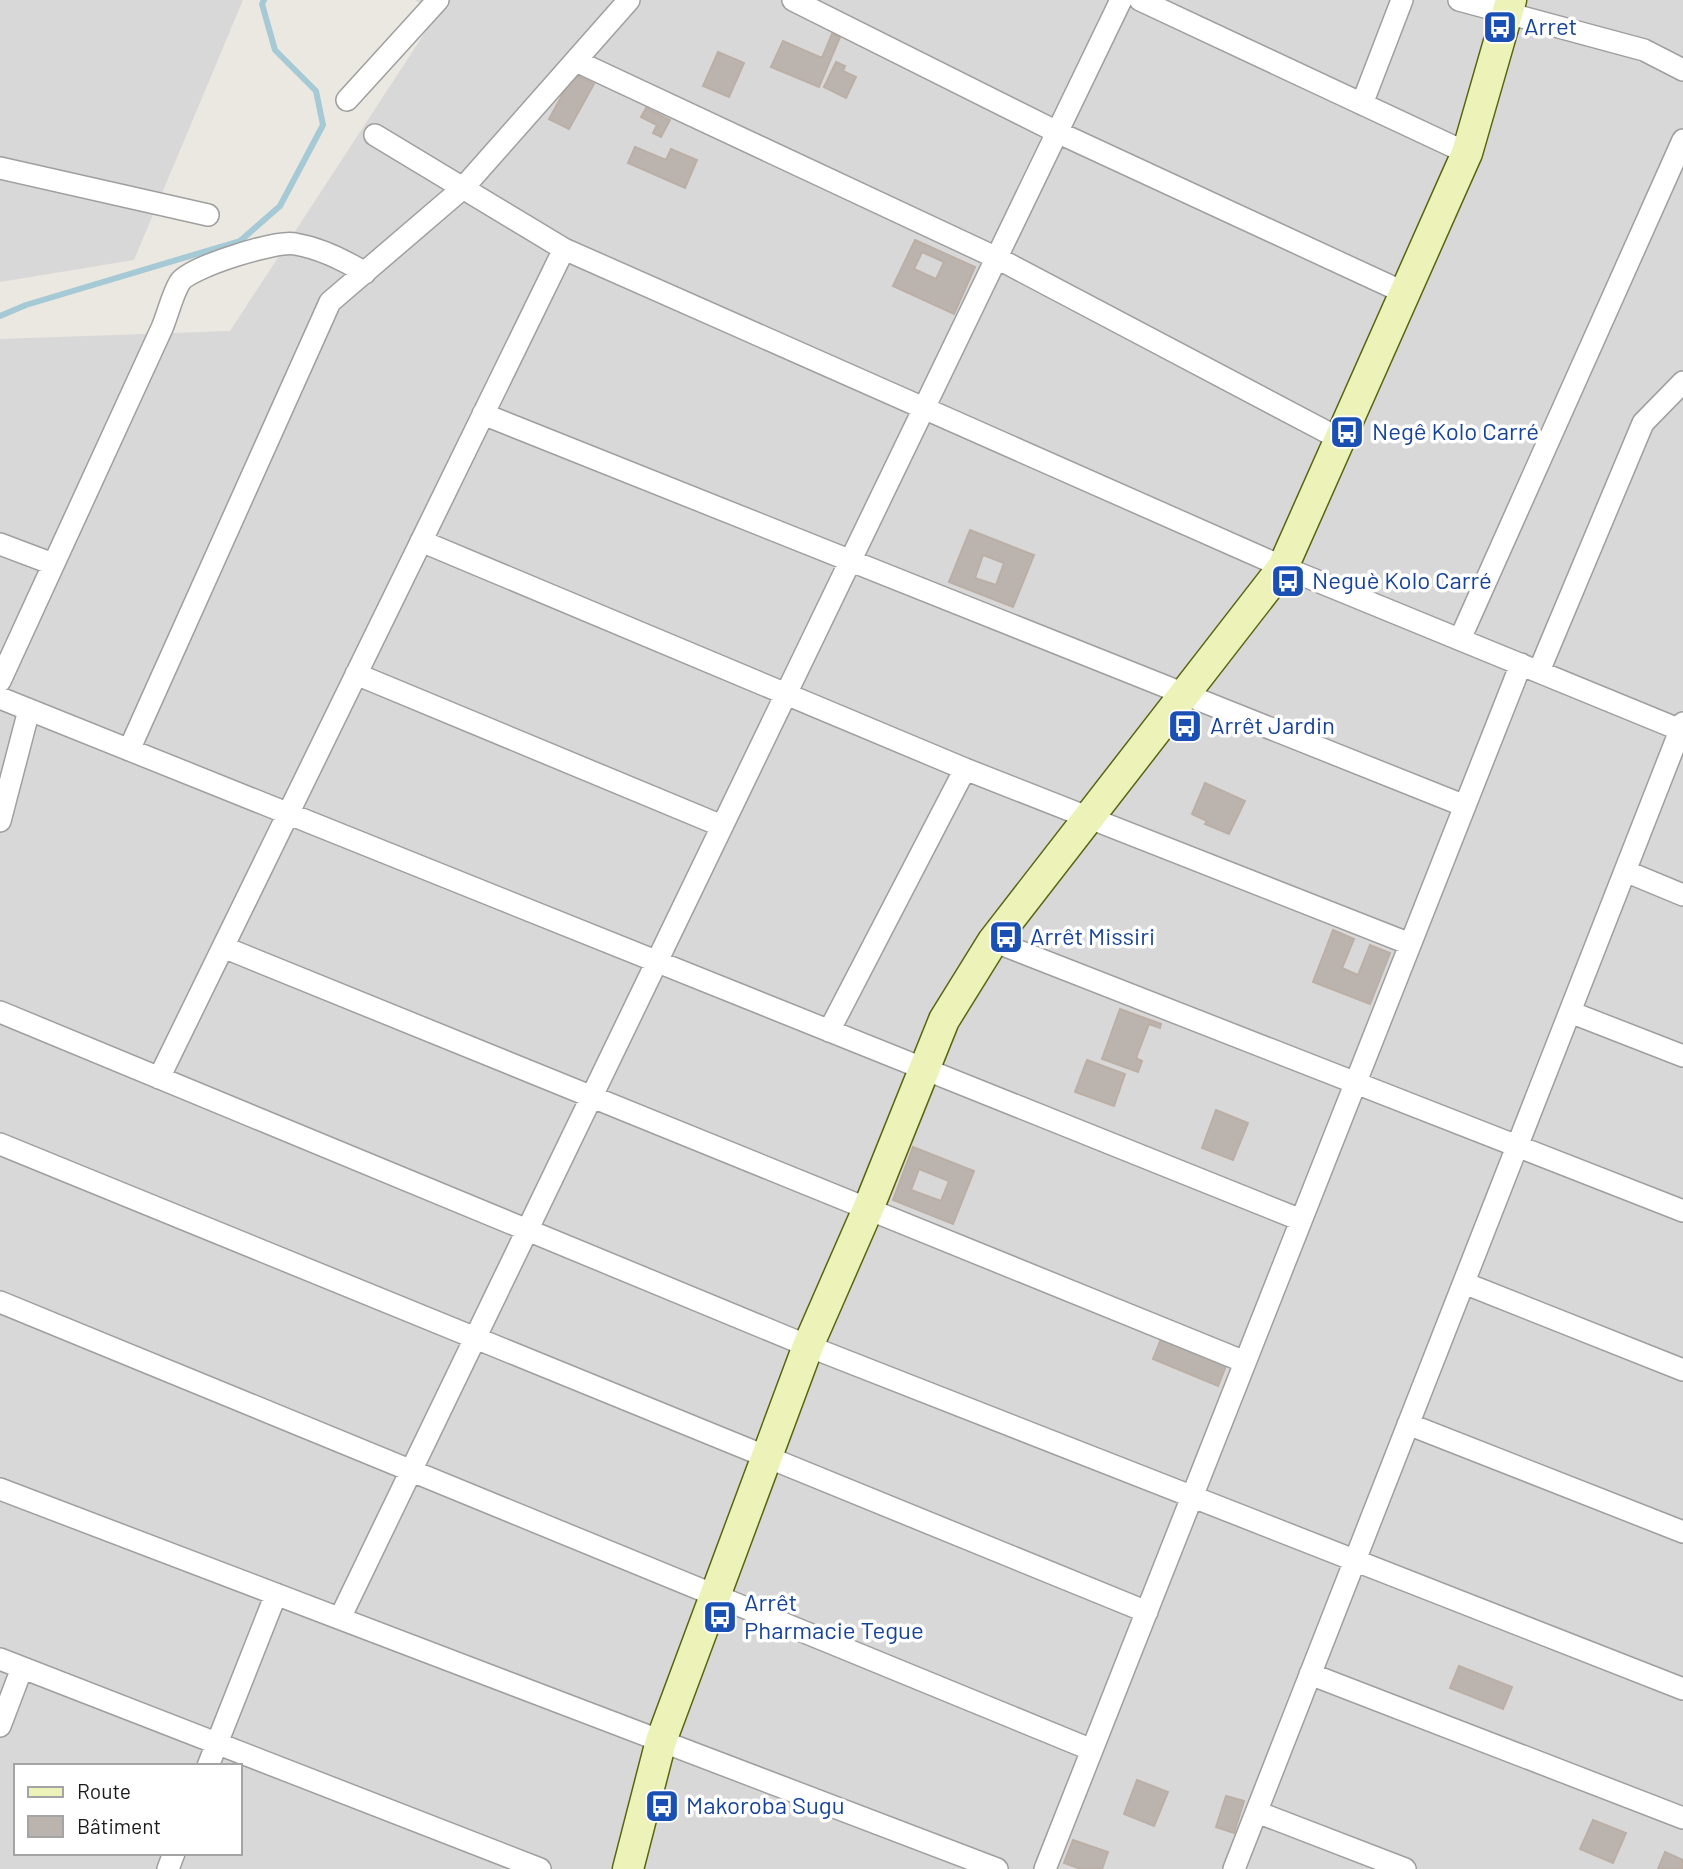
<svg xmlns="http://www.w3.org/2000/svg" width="1683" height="1869" viewBox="0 0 1683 1869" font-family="Barlow,sans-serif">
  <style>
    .residential { fill: #d9d8d8; fill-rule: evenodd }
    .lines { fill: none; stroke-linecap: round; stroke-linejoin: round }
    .stream { stroke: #a5c9d5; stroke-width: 6 }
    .building { fill: #bbb4ae; stroke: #bbafa5; stroke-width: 2; fill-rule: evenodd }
    .street-casing { stroke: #9f9f9f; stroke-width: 24 }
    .secondary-casing { stroke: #59650f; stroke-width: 33 }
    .street { stroke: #fff; stroke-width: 21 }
    .secondary { stroke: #edf2b8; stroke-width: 30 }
    .labels { text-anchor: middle; stroke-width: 7; stroke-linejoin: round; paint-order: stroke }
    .transit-label { font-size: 24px; fill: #164399; stroke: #fff; text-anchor: start }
  </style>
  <rect width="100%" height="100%" fill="#ebe8e1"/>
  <path class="residential" d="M0,0H243L134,260L0,282Z
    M415,0H1683V1869H0V339L230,331L437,14ZM16,1766H240V1853H16Z"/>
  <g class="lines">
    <path class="stream" d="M0,316L26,305L240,241L280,206L323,125L316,91L275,50L262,4L264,0"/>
  </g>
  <path class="building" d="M832,34L840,37L819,87L771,67L783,41L822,58Z
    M718,52L744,63L729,97L703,86Z
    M836,62L845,66L843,71L856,77L846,98L824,87Z
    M574,74L594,84L569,129L549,119Z
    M646,108L670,120L661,137L653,133L657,125L641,117Z
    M635,147L666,160L671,149L697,160L685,188L628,163Z
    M915,240L975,267L954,314L893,286ZM922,252L944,262L936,279L914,269Z
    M970,530L1034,555L1013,607L949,582ZM983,555L1004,563L996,585L975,578Z
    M1205,783L1245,801L1229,834L1205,824L1207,821L1192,814Z
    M1333,930L1354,939L1342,968L1358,975L1370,945L1390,953L1370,1004L1313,982Z
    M1120,1009L1161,1024L1160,1028L1149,1024L1136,1058L1142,1061L1138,1072L1102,1059Z
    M1087,1060L1125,1074L1114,1106L1075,1092Z
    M1216,1110L1248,1123L1233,1160L1202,1148Z
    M913,1147L974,1171L953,1224L893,1200ZM919,1169L949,1181L941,1201L911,1190Z
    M1161,1339L1226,1366L1218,1386L1153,1359Z
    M1459,1666L1512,1687L1503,1709L1450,1688Z
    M1137,1780L1168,1792L1154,1826L1124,1814Z
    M1226,1796L1244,1801L1234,1833L1216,1827Z
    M1593,1820L1626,1833L1613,1863L1580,1849Z
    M1073,1840L1108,1852L1102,1869H1081L1064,1863Z
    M1665,1852L1683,1860V1869H1658Z"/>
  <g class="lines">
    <g class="street-casing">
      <path id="street" d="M793,0L1057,132L1405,293
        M1140,0L1467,153
        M1459,0L1644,50L1683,70
        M576,61L997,258L1340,439
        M347,100L438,0
        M1362,104L1402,0
        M375,135L564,249L1283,567L1683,731
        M0,168L208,215
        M483,414L1465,806
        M421,541L965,769L1410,944
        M0,544L53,564
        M1460,639L1683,140
        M1539,671L1643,423L1683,382
        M356,674L722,826
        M0,681L162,328C168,314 172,295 180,282C190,267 277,240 295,244C319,248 344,260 365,273
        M0,698L1301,1220
        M129,750L330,302L463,188L629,0
        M0,821L29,710
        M1625,871L1683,895
        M993,941L1683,1211
        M223,947L1245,1362
        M0,1012L808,1346L1683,1689
        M1570,1012L1683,1056
        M829,1031L965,769
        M159,1078L564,249
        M0,1144L1147,1612
        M1464,1283L1683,1370
        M0,1302L1092,1750
        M1408,1424L1683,1532
        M0,1489L997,1869
        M340,1618L1121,0
        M0,1659L540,1869
        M1310,1674L1683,1818
        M0,1726L22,1668
        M208,1766L276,1594
        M1257,1812L1405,1869
        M168,1869L174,1853
        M1045,1869L1521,664
        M1234,1869L1683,723"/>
    </g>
    <g class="secondary-casing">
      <path id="secondary" d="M628,1869L661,1741L808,1346L868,1209L944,1020L993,941L1283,567L1467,153L1511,0"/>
    </g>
    <use href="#street" class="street"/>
    <use href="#secondary" class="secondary"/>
  </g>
  <defs>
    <g id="bus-square" transform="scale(1.75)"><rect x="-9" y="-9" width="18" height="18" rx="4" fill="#1a4fb4" stroke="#fff"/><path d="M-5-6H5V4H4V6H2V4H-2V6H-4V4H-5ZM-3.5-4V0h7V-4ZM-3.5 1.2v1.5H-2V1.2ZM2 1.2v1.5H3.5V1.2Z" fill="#fff"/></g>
  </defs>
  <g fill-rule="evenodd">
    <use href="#bus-square" x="1500" y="27"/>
    <use href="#bus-square" x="1347" y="432"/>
    <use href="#bus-square" x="1288" y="581"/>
    <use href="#bus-square" x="1185" y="726"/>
    <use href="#bus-square" x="1006" y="937"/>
    <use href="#bus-square" x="720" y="1617"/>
    <use href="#bus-square" x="662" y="1806"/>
  </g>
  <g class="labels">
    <g class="transit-label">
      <text x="1524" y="35">Arret</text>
      <text x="1372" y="440">Negê Kolo Carré</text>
      <text x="1312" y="589">Neguè Kolo Carré</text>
      <text x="1210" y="734">Arrêt Jardin</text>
      <text x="1030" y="945">Arrêt Missiri</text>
      <text x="744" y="1611">Arrêt<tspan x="744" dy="28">Pharmacie Tegue</tspan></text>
      <text x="686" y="1814">Makoroba Sugu</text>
    </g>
  </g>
  <rect x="14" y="1764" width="228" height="91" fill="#ffffff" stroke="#a4a4a4" stroke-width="2"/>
  <rect x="28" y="1787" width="35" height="10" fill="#edf2b8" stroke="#a4a4a4" stroke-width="2"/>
  <text x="77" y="1799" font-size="21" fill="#1b1b1b">Route</text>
  <rect x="28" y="1816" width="35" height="21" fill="#bbb4ae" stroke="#a4a4a4" stroke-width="2"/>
  <text x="77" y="1834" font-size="21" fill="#1b1b1b">Bâtiment</text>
</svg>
